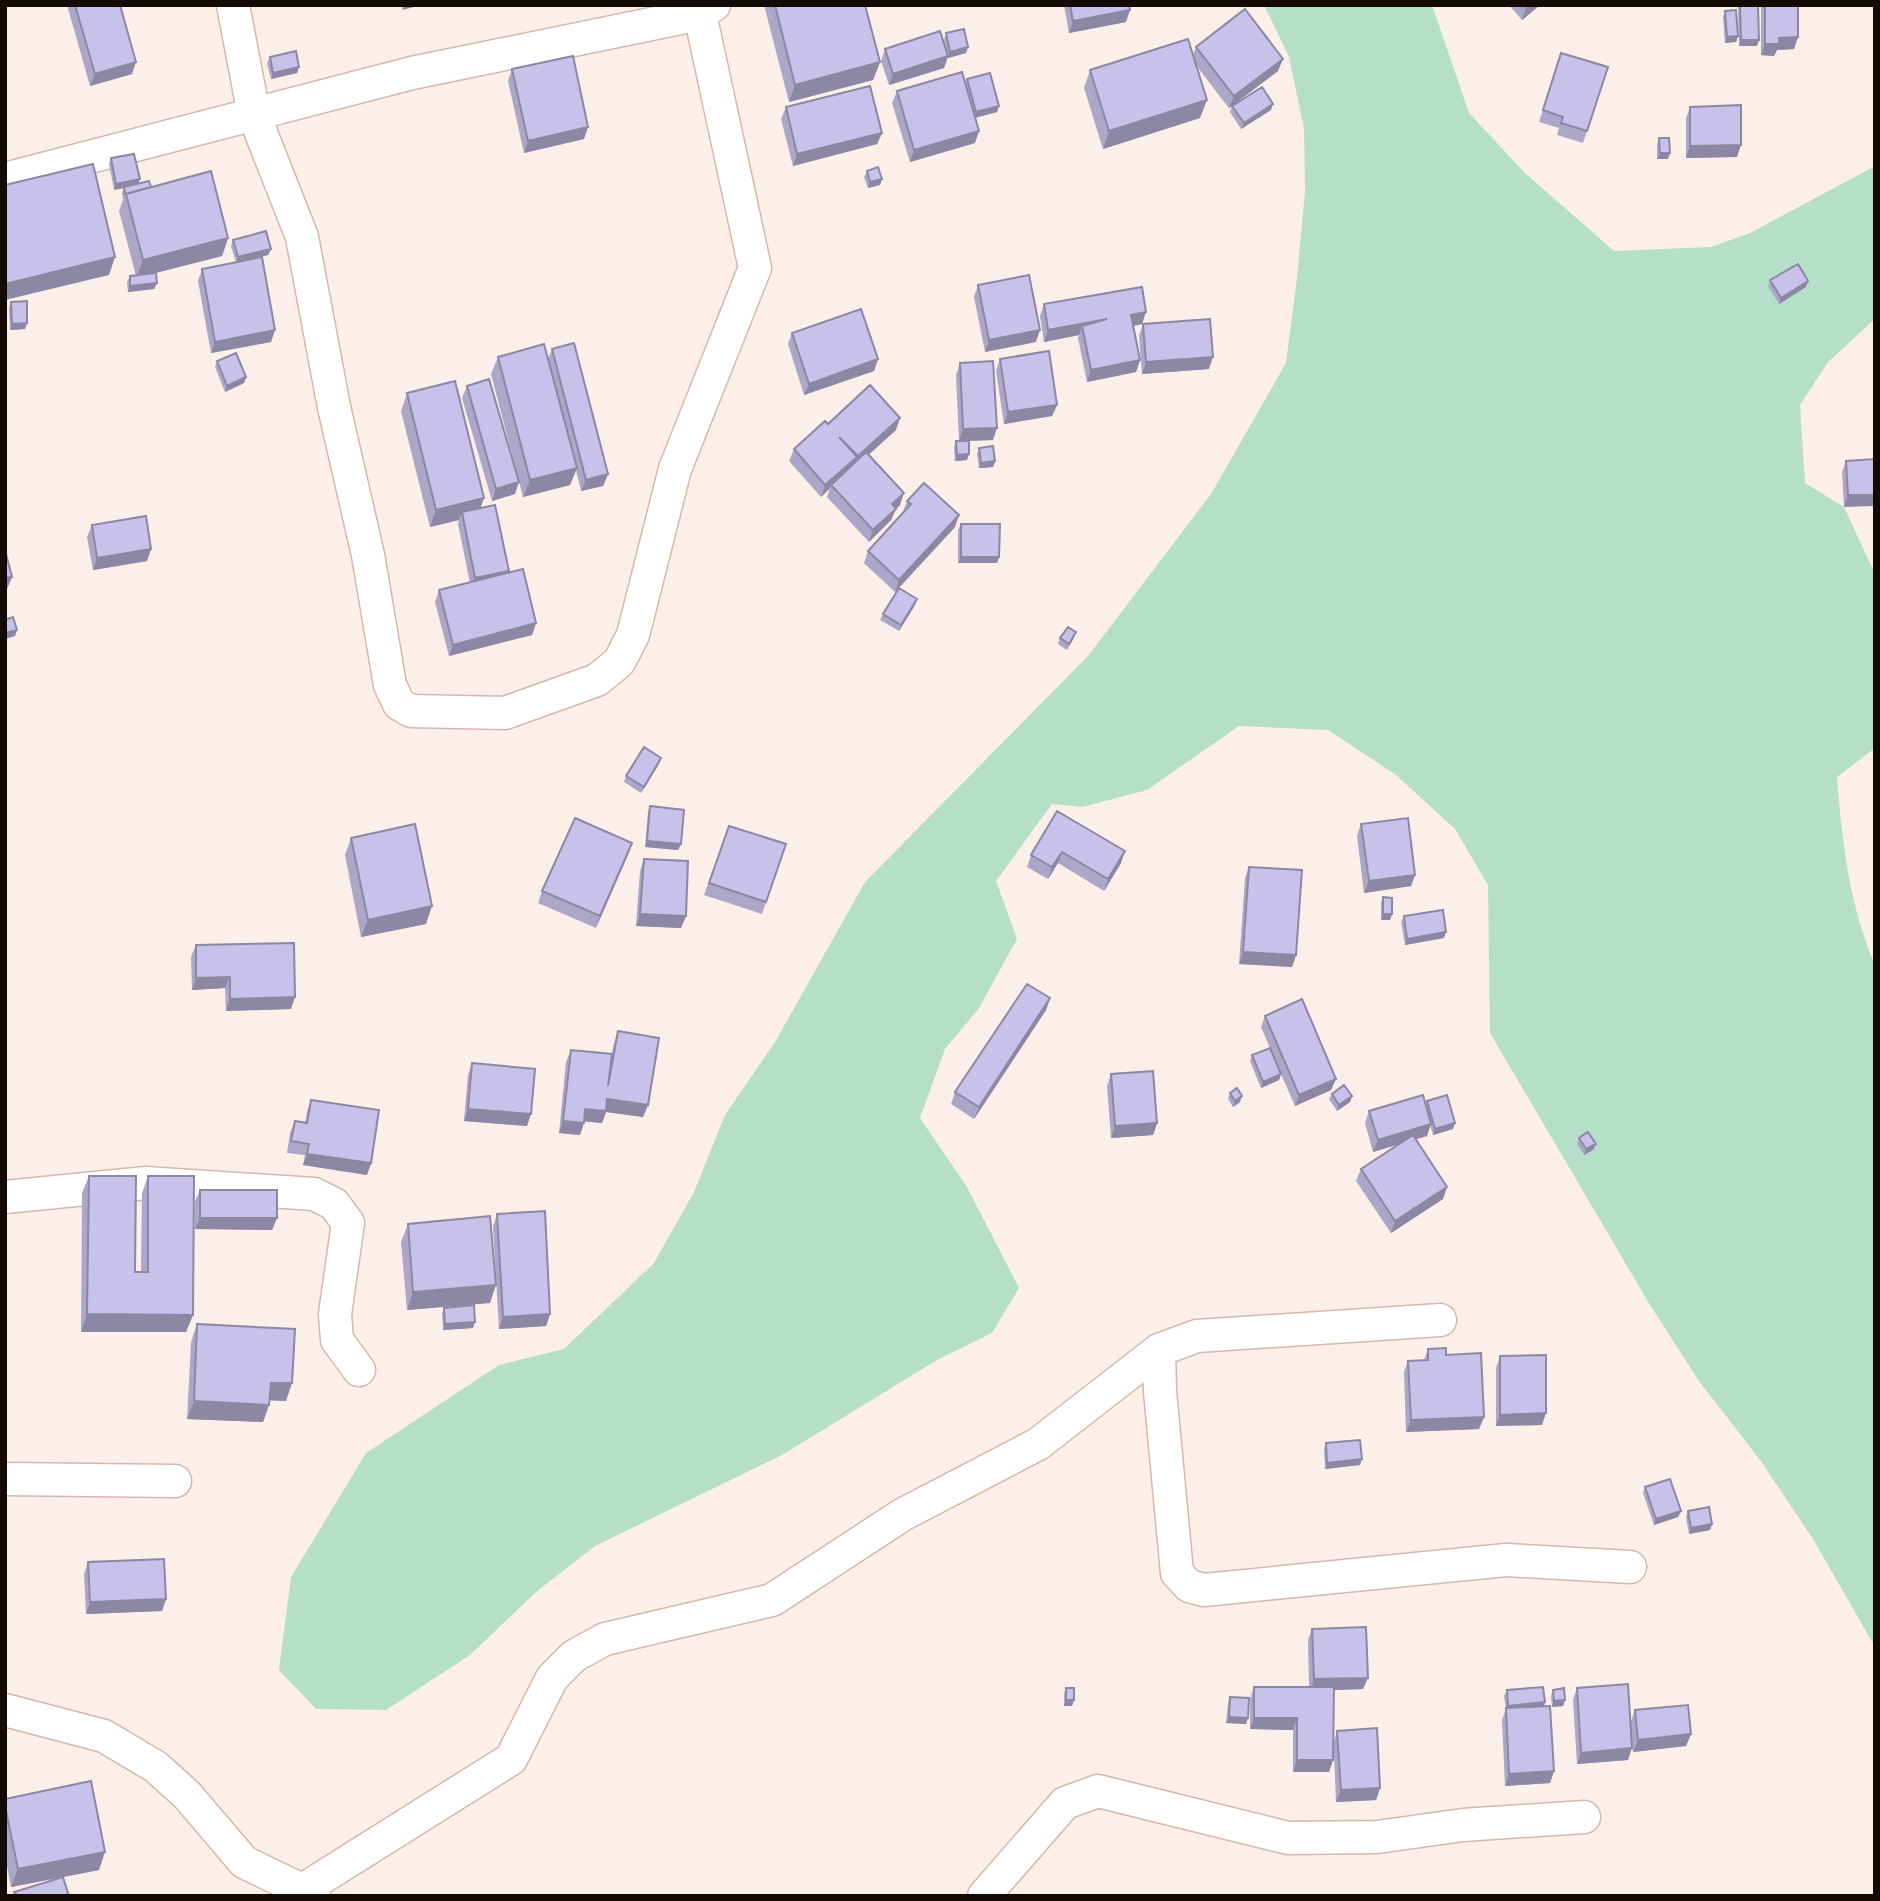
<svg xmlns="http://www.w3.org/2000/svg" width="1880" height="1901" viewBox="0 0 1880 1901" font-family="Manrope,sans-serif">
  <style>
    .green { fill: #b6dfca }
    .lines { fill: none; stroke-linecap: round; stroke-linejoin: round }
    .minor-casing { stroke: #d6b8ab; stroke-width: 35 }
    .minor { stroke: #fff; stroke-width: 32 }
    .wall { fill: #aca6c8 }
    .shaded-wall { fill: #8c87a3 }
    .building { fill: #c8c1e9; stroke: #8c87a3; stroke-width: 2 }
  </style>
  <rect width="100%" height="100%" fill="#fcefea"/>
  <path class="green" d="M1264,5H1432L1469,113L1525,173L1614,251L1711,247L1750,233L1875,166V319L1828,362L1800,405L1805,483L1844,507L1875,574V748L1837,777C1842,842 1849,904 1875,965V1647L1813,1539L1760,1460L1699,1381L1650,1305L1490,1033L1488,885L1455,829L1396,775L1328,730L1239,726L1147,790L1083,807L1052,804L996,881L1017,939L979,1008L945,1049L920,1118L967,1187L1019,1288L992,1333L937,1360L782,1455L595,1546L536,1592L470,1655L386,1710L316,1709L279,1670L291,1577L366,1453L499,1365L564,1349L654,1263L694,1192L725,1115L775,1042L865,882L1088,656L1211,494L1286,363L1297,278L1305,191L1304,129L1289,57Z"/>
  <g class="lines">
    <g class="minor-casing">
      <path id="minor" d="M233,5L254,115L302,237L334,407L368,555L390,685L399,704L411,711L505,713L597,680L619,662L633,635L675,469L755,268L700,14
        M5,179L412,73L700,14L714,5
        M5,1197L146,1183L314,1194L334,1204L348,1223L335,1314L337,1340L359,1370
        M1159,1350L1160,1391L1177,1573L1189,1586L1204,1590L1506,1560L1630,1567
        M5,1479L175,1481
        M5,1710L104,1736L156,1767L187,1795L244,1862L314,1896
        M301,1896L304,1889L511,1759L552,1678L574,1656L605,1639L772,1600L902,1515L1038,1444L1159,1350L1197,1336L1440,1320
        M984,1896L1065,1803L1098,1791L1288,1838L1377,1837L1463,1825L1584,1817"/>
    </g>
    <use href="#minor" class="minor"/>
  </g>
  <path class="wall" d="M67,5H120L132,74L90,86Z
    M764,5H854L880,62L873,80L789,102Z
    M1064,5H1129L1126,22L1069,33Z
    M1509,5H1540L1522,20Z
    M1738,5H1758L1757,46H1739Z
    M1761,5H1798L1794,49L1777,50L1774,56L1761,55Z
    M1725,11L1738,36L1736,42L1725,43L1723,17Z
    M946,33L968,47L966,53L948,58V57L944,68L889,85L881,61L885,49H946L944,39Z
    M1196,47L1278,71L1229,108L1195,64L1200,118L1103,149L1084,88L1090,70L1193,55Z
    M270,57L299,67L297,73L271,79L267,63Z
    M1557,64L1608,67L1583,143L1557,135L1559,128L1539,122Z
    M512,69L584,139L524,153L508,81Z
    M967,79L999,106L997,112L975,118V143L910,162L892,103L897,91L965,83Z
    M1232,106L1271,110L1241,129L1230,112Z
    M786,107L882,133L877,144L793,166L781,119Z
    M1690,107L1737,157L1686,158V118Z
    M1659,138L1668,159H1657V144Z
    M111,158L140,179L138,183L151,187L228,238L222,256L151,274L157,283L154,289L128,292L127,282L130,276H136L119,211L123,200L122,193L124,188L114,190L109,164Z
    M867,171L882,179L880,185L868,188L864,177Z
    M233,240L271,249L268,255L248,260L271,342L211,353L198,281L202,269L236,262L231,246Z
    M1770,280L1808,281L1806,287L1779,304L1768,286Z
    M978,285L1036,342L985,352L974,297Z
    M11,302L27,323L25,329L10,330L9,308Z
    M1044,304L1142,324L1134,326L1140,360L1136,372L1087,382L1078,338L1079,335L1044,342L1040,316Z
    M1143,324L1209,369L1142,374L1139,336Z
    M792,333L878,359L874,371L804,395L788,344Z
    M552,349L608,474L603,486L581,491L576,470L570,485L523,497L491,374L498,357L548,359Z
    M1000,359L1057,405L1052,416L1004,424L996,371Z
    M217,361L246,377L244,383L225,392L215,367Z
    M960,363L993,440L969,441L967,460L955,461L954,447L956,441H959L956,375Z
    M467,386L515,494L492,501L462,398Z
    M407,393L480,508L509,571L508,573L536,623L532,635L449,656L435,602L439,590L470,583L458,524L459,520L430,527L401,411Z
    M828,424L896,430L868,455L900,505L896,509L891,520L869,542L827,497L830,488L821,497L789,461L794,449Z
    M979,448L995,461L993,467L979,468L977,454Z
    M1875,459L1844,507L1842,472L1846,461Z
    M907,501L955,527L895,592L864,563L868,551L903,512Z
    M961,524L999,557L997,563H958V530Z
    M92,525L151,549L147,561L93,570L87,537Z
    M915,605L899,631L880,620L883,614Z
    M1076,632L1074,638L1067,650L1058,644L1060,638Z
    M659,764L641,793L624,782L626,776Z
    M650,806L681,844L678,850L645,847L648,812Z
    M1057,811L1121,863L1104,891L1058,863L1048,879L1027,867L1031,855Z
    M1361,824L1415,875L1411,886L1364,893L1357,836Z
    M729,826L786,844L762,914L704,895Z
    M351,838L426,924L361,937L345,855Z
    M632,843L596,928L538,903L542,891Z
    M644,859L686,916L681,928L636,926L640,871Z
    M1249,867L1296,955L1292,967L1239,964L1245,878Z
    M1383,897L1392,914L1390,920H1381V903Z
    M1404,916L1444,938L1405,945L1401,922Z
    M196,945L291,1009L226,1011L225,988L192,990L191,957Z
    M1050,998L1046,1010L974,1119L951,1104L955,1092Z
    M1265,1016L1336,1079L1331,1090L1295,1106L1281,1074L1279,1080L1261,1088L1250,1061L1252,1055L1270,1048L1261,1027Z
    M618,1031L648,1105L643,1117L606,1112L602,1123L584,1121L580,1135L559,1133L566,1062L571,1050L611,1058L614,1043Z
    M472,1063L527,1126L464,1121L468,1075Z
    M1111,1074L1157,1123L1153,1135L1111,1138L1107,1086Z
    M1230,1093L1240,1102L1233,1107L1228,1099Z
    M1332,1094L1352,1096L1350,1102L1337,1111L1329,1099Z
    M311,1100L371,1163L367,1175L303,1165L305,1155L287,1153L290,1133L295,1121L305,1123L307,1112Z
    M1427,1101L1453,1129L1433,1135L1430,1125L1427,1136L1415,1139L1447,1187L1443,1199L1391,1233L1356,1181L1361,1169L1399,1144L1373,1152L1365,1123L1369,1111L1426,1105Z
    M1579,1138L1593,1150L1584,1155L1577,1144Z
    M89,1176L135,1272H141L142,1193L148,1176L193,1315L186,1332H81L82,1193Z
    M200,1190L277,1218L272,1230L195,1229V1201Z
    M497,1214L550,1314L546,1326L499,1329L493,1226Z
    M408,1224L490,1303L407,1310L401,1242Z
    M444,1308L473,1328L443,1330L442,1314Z
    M197,1324L286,1401L270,1400L263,1422L187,1419L191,1342Z
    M1428,1349L1446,1355L1484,1417L1479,1429L1406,1432L1404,1372L1408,1361L1424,1360Z
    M1500,1356L1542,1425L1496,1426V1368Z
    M1326,1443L1360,1465L1325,1469L1324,1449Z
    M1645,1487L1681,1511L1678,1517L1654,1525L1643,1493Z
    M1688,1511L1712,1524L1710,1530L1689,1534L1686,1517Z
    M88,1562L166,1599L162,1611L86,1614L84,1574Z
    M1312,1629L1363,1689L1334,1690V1741L1337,1731L1380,1788L1376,1800L1336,1802L1334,1753L1333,1760L1329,1772H1293V1730L1250,1729V1699L1254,1687H1309L1308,1640Z
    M1066,1688L1074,1700L1072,1706H1064V1694Z
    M1577,1688L1631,1721L1635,1710L1691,1734L1686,1746L1633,1752L1631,1727L1628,1760L1577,1764L1573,1700Z
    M1507,1690L1545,1702L1544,1706L1554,1771L1550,1783L1505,1786L1502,1720L1506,1709L1504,1696Z
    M1553,1690L1565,1700L1563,1706L1552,1707L1551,1696Z
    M1230,1697L1246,1724L1226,1723L1228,1703Z
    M5,1799L99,1870L11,1887L5,1856Z"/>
  <path class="shaded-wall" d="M404,5H422L402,10Z
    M1529,5H1540L1522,20L1526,8Z
    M1130,10L1126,22L1069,33L1073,21Z
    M1738,36L1736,42L1725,43L1727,37Z
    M1798,37L1794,49L1777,50L1774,56L1761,55L1765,44L1779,38Z
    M1741,40H1759L1757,46H1739Z
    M968,47L966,53L948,58L950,52Z
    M948,56L944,68L889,85L893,74Z
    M1283,59L1278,71L1229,108L1234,96Z
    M136,62L132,74L90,86L95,74Z
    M880,62L873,80L789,102L795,85Z
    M299,67L297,73L271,79L273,73Z
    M1207,100L1200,118L1103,149L1109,131Z
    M1273,104L1271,110L1241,129L1244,123Z
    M999,106L997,112L974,118L976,112Z
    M588,127L584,139L524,153L528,141Z
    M979,131L975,143L910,162L914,150Z
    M882,133L877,144L793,166L797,154Z
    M1741,145L1737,157L1686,158L1690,146Z
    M1660,153H1670L1668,159H1657Z
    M140,179L138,185L114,190L116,184Z
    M882,179L880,185L868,188L870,182Z
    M228,238L222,256L136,278L143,260Z
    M271,249L268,255L236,263L238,257Z
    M115,257L109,275L5,300V284Z
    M1808,281L1806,287L1779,304L1781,298Z
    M157,283L154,289L128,292L130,286Z
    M1146,312L1142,324L1127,327L1131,315Z
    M1107,319L1082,326L1079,335L1044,342L1048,330Z
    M27,323L25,329L10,330L12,324Z
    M275,330L271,342L211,353L215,342Z
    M1040,330L1036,342L985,352L989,340Z
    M1213,357L1209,369L1142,374L1146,362Z
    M878,359L874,371L804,395L809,384Z
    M1140,360L1136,372L1087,382L1091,370Z
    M246,377L244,383L225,392L227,386Z
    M1057,405L1052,416L1004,424L1008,412Z
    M900,418L896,430L854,468L858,456Z
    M997,428L993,440L959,441L963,429Z
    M969,454L967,460L955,461L957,455Z
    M857,457L853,469L831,485L830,488L821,497L825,485Z
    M995,461L993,467L979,468L981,463Z
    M577,468L570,485L523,497L530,480Z
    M608,474L603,486L581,491L586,480Z
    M519,482L515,494L492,501L496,489Z
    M904,493L900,505L896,509L891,520L869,542L873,530L892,504Z
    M1848,495H1875V506L1844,507Z
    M484,498L478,515L462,512L459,520L430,527L436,510Z
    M959,515L955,527L895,592L899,580Z
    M151,549L147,561L93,570L97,558Z
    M961,557H999L997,563H958Z
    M509,571L504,582L471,590L475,578Z
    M12,577L7,589H5V578Z
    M917,599L915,605L899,631L901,625Z
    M536,623L532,635L449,656L453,645Z
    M17,630L15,636L5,639V633Z
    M661,758L659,764L641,793L644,787Z
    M647,841L681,844L678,850L645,847Z
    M632,843L628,855L596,928L600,916Z
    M1125,851L1121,863L1104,891L1108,879Z
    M1062,852L1058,863L1048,879L1052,867Z
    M1415,875L1411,886L1364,893L1369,881Z
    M432,906L426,924L361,937L368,920Z
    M640,914L686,916L681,928L636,926Z
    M1383,914H1392L1390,920H1381Z
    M1446,932L1444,938L1405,945L1407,939Z
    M1243,952L1296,955L1292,967L1239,964Z
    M230,977L225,988L192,990L196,978Z
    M295,997L291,1009L226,1011L230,999Z
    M1050,998L1046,1010L974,1119L979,1107Z
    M1281,1074L1279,1080L1261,1088L1263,1082Z
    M1336,1079L1331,1090L1295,1106L1299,1095Z
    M1242,1096L1240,1102L1233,1107L1235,1101Z
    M1352,1096L1350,1102L1337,1111L1339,1105Z
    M607,1099L648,1105L643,1117L606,1112L602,1123L581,1121L585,1109Z
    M468,1109L531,1114L527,1126L464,1121Z
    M563,1121L584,1123L580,1135L559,1133Z
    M1157,1123L1153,1135L1111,1138L1115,1126Z
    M1455,1123L1453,1129L1433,1135L1435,1129Z
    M1431,1124L1427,1136L1373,1152L1378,1140Z
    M1596,1144L1593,1150L1584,1155L1586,1149Z
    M307,1154L371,1163L367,1175L303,1165Z
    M1447,1187L1443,1199L1391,1233L1395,1221Z
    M200,1218H277L272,1230L195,1229Z
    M496,1285L490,1303L407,1310L413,1292Z
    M87,1314L193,1315L186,1332H81Z
    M550,1314L546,1326L499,1329L503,1317Z
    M475,1322L473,1328L443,1330L445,1324Z
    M271,1383H292L286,1401L264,1400Z
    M194,1401L269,1405L263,1422L187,1419Z
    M1546,1413L1542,1425L1496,1426L1500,1415Z
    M1484,1417L1479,1429L1406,1432L1411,1420Z
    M1362,1459L1360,1465L1325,1469L1327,1463Z
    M1681,1511L1678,1517L1654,1525L1656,1519Z
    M1712,1524L1710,1530L1689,1534L1691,1528Z
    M166,1599L162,1611L86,1614L90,1602Z
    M1368,1678L1363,1689L1310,1691L1314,1679Z
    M1066,1700H1074L1072,1706H1064Z
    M1565,1700L1563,1706L1552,1707L1554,1701Z
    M1545,1702L1543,1708L1506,1712L1508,1706Z
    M1229,1717L1248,1718L1246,1724L1226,1723Z
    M1254,1718H1297L1293,1730L1250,1729Z
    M1691,1734L1686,1746L1633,1752L1638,1740Z
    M1632,1748L1628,1760L1577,1764L1581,1753Z
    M1297,1760H1333L1329,1772H1293Z
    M1554,1771L1550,1783L1505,1786L1509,1774Z
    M1380,1788L1376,1800L1336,1802L1341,1790Z
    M105,1852L99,1870L11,1887L18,1869Z"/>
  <path class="building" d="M75,5H120L136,62L95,74Z
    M775,5H865L880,62L795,85Z
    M1070,5H1129L1130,10L1073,21Z
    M1740,5H1758L1759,40H1741Z
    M1765,5H1798V37L1779,38V44H1765Z
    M1245,9L1283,59L1234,96L1196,47Z
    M1736,10L1738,36L1727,37L1725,11Z
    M964,29L968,47L950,52L946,33Z
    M940,31L948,56L893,74L885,49Z
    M1188,39L1207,100L1109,131L1090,70Z
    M296,51L299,67L273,73L270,57Z
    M1561,53L1608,67L1587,131L1561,123L1563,117L1543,110Z
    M573,56L588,127L528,141L512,69Z
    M962,72L979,131L914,150L897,91Z
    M990,73L999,106L976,112L967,79Z
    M870,86L882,133L797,154L786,107Z
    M1262,87L1273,104L1244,123L1232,106Z
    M1741,105V145L1690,146V107Z
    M1659,138H1669L1670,153H1660Z
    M134,154L140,179L116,184L111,158Z
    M93,164L115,257L5,284V185Z
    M878,167L882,179L870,182L867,171Z
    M211,171L228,238L143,260L126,194Z
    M149,181L151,187L125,194L124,187Z
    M266,231L271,249L238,257L233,240Z
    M262,257L275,330L215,342L202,269Z
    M1798,264L1808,281L1781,298L1770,280Z
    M156,273L157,283L130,286V276Z
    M1029,275L1040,330L989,340L978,285Z
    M1142,287L1146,312L1131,315L1140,360L1091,370L1082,326L1107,319L1048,330L1044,304Z
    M27,301V323L12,324L11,302Z
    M861,309L878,359L809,384L792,333Z
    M1210,319L1213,357L1146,362L1143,324Z
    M574,343L608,474L586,480L552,349Z
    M544,344L577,468L530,480L498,357Z
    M1049,351L1057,405L1008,412L1000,359Z
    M236,353L246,377L227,386L217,361Z
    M993,361L997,428L963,429L960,363Z
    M489,379L519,482L496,489L467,386Z
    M455,381L484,498L436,510L407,393Z
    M870,385L900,418L858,456L839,437L857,457L825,485L794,449L825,421L828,424Z
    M956,441H969V454L957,455Z
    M993,446L995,461L981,463L979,448Z
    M866,452L904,493L892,504L896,509L873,530L831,485Z
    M1875,459V495H1848L1846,461Z
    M924,483L959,515L899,580L868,551L911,504L907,501Z
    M495,505L509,571L475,578L462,512Z
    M146,516L151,549L97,558L92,525Z
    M961,524H1000L999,557H961Z
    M5,550L12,577L5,578Z
    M523,569L536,623L453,645L439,590Z
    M899,588L917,599L901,625L883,614Z
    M13,617L17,630L5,633V620Z
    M1068,627L1076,632L1069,644L1060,638Z
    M644,747L661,758L644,787L626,776Z
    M650,806L684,810L681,844L647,841Z
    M1057,811L1125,851L1108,879L1062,852L1052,867L1031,855Z
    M575,818L632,843L600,916L542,891Z
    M1408,818L1415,875L1369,881L1361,824Z
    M415,824L432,906L368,920L351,838Z
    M729,826L786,844L766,902L709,883Z
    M644,859L688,861L686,916L640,914Z
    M1249,867L1302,870L1296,955L1243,952Z
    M1383,897L1392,898V914H1383Z
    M1443,910L1446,932L1407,939L1404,916Z
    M294,943L295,997L230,999V977L196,978V945Z
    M1027,984L1050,998L979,1107L955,1092Z
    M1302,999L1336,1079L1299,1095L1265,1016Z
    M618,1031L659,1038L648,1105L607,1099L606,1111L585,1109L584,1123L563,1121L571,1050L612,1054L608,1086Z
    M1270,1048L1281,1074L1263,1082L1252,1055Z
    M472,1063L535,1069L531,1114L468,1109Z
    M1153,1071L1157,1123L1115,1126L1111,1074Z
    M1344,1085L1352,1096L1339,1105L1332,1094Z
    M1237,1088L1242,1096L1235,1101L1230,1093Z
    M1423,1095L1431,1124L1378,1140L1369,1111Z
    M1447,1095L1455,1123L1435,1129L1427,1101Z
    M311,1100L379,1110L371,1163L307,1154L309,1144L291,1141L295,1121L307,1123Z
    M1588,1132L1596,1144L1586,1149L1579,1138Z
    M1413,1135L1447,1187L1395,1221L1361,1169Z
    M89,1176H136L135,1272H148V1176H194L193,1315L87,1314Z
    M200,1190H277V1218H200Z
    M545,1211L550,1314L503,1317L497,1214Z
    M490,1216L496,1285L413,1292L408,1224Z
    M474,1305L475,1322L445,1324L444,1308Z
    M197,1324L295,1329L292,1383H271L269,1405L194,1401Z
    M1446,1348V1355L1481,1353L1484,1417L1411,1420L1408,1361L1428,1360V1349Z
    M1546,1355V1413L1500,1415V1356Z
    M1360,1440L1362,1459L1327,1463L1326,1443Z
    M1670,1479L1681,1511L1656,1519L1645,1487Z
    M1709,1507L1712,1524L1691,1528L1688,1511Z
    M164,1559L166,1599L90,1602L88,1562Z
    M1366,1627L1368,1678L1314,1679L1312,1629Z
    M1628,1684L1632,1748L1581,1753L1577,1688Z
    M1254,1687H1334L1333,1760H1297V1718H1254Z
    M1543,1687L1545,1702L1508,1706L1507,1690Z
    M1066,1688H1074V1700H1066Z
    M1564,1688L1565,1700L1554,1701L1553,1690Z
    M1230,1697L1249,1698L1248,1718L1229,1717Z
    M1688,1705L1691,1734L1638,1740L1635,1710Z
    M1550,1706L1554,1771L1509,1774L1506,1708Z
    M1377,1728L1380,1788L1341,1790L1337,1731Z
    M91,1781L105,1852L18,1869L5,1806V1799Z
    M63,1877L69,1896H17L16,1894H15L14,1892Z"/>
  <rect width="1880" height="1901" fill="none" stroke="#140a06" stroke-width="14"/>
</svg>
